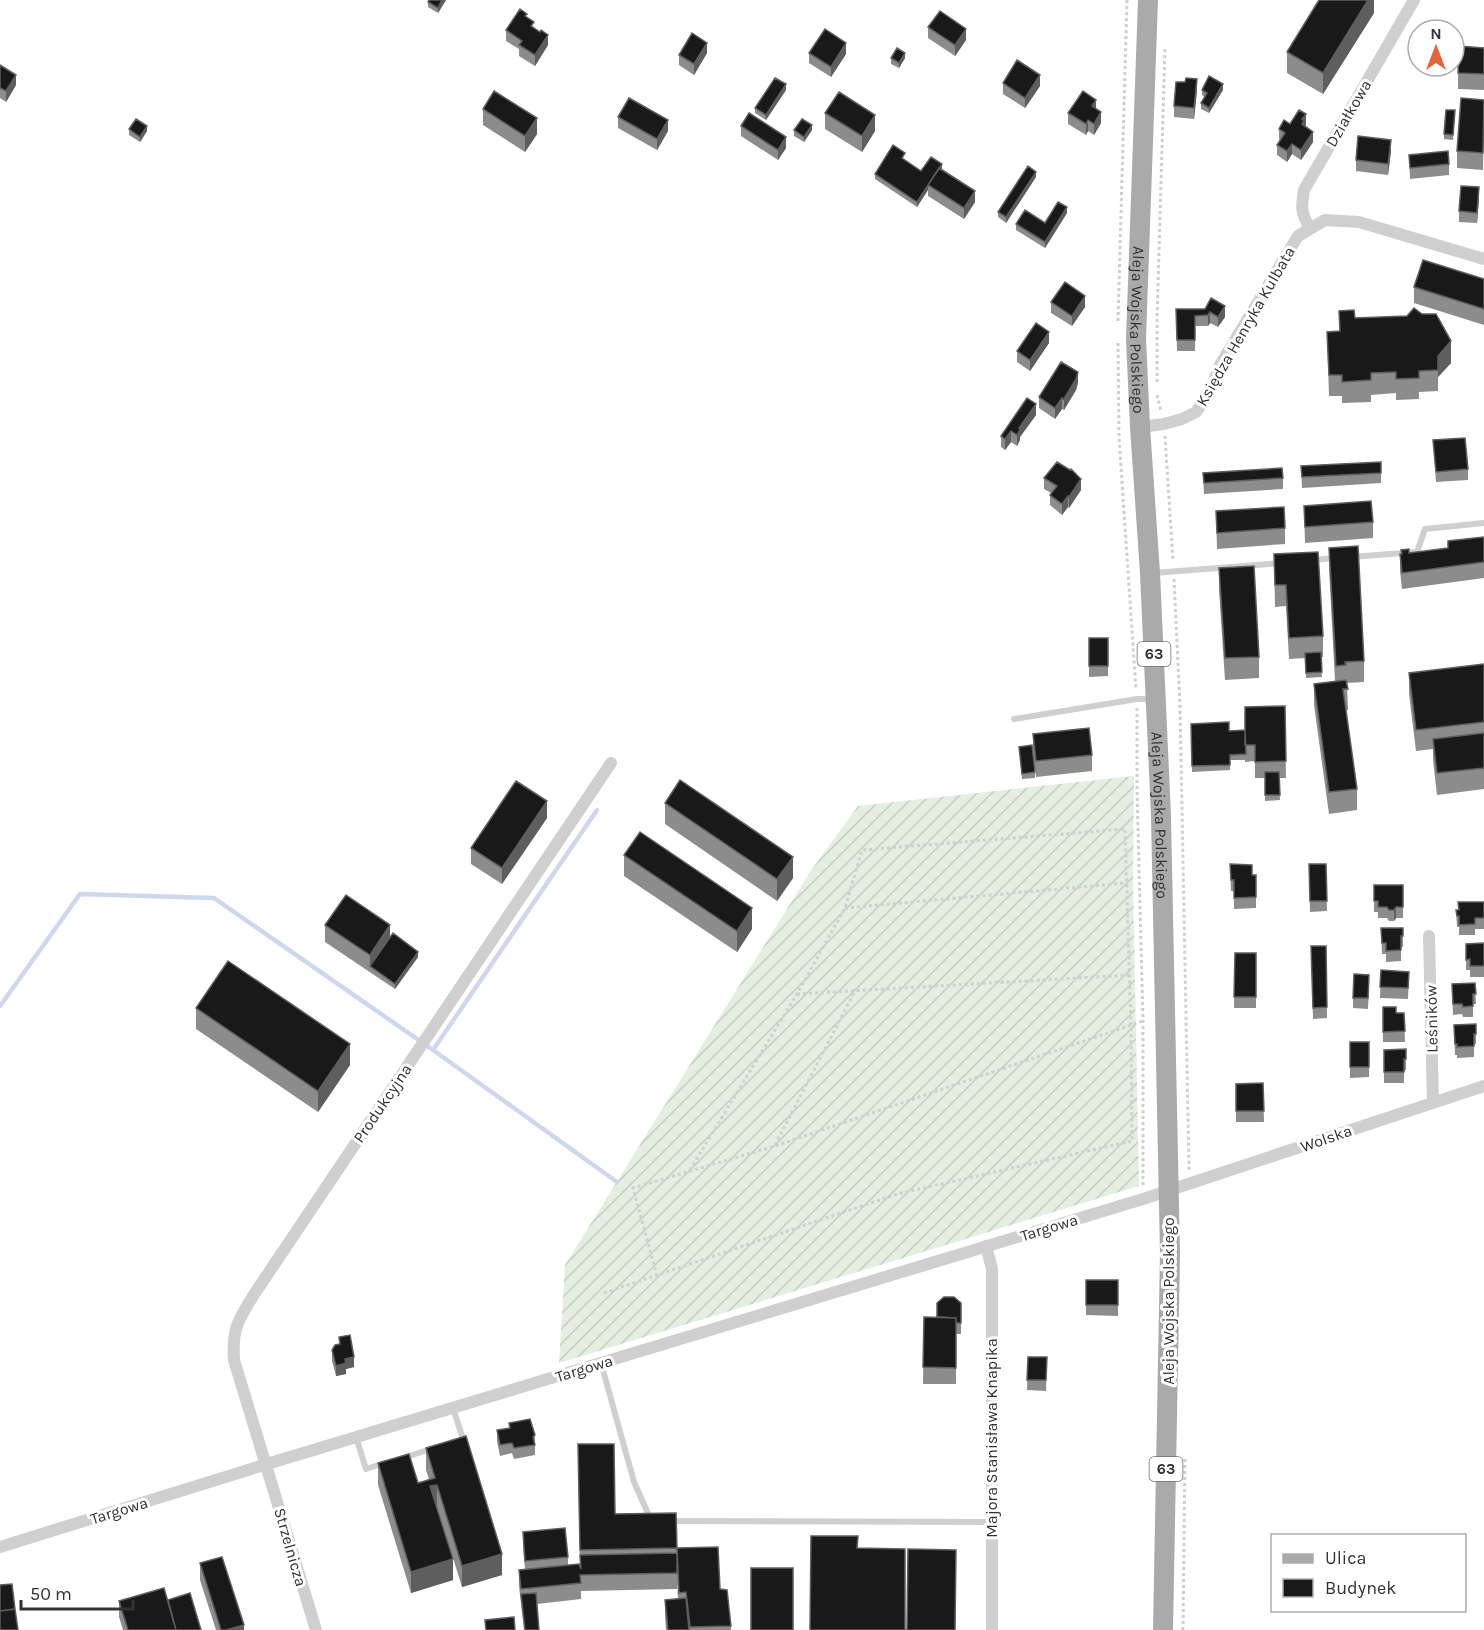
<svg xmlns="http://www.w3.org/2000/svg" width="1484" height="1630" viewBox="0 0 1484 1630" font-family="Karla,sans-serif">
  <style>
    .garden { fill: url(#garden-furrows) }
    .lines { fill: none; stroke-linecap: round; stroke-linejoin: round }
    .stream { stroke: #ced7ed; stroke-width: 4.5 }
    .path { stroke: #cfcfcf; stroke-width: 3; stroke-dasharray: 3 3; stroke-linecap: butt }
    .lane { stroke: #cfcfcf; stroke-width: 6 }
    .street { stroke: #cfcfcf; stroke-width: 12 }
    .primary { stroke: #aaa; stroke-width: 20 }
    .wall { fill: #8c8c8c }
    .shaded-wall { fill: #5e5e5e }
    .building { fill: #191919; stroke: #5e5e5e; stroke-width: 1.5 }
    .labels { text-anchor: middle; stroke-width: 6; stroke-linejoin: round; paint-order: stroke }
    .shield { fill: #fff; stroke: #707070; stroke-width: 1.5 }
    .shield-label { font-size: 15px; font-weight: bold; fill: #323232 }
    .street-label { font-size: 16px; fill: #323232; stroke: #fff }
  </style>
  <defs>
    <pattern id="garden-furrows" width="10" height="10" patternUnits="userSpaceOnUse" patternTransform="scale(1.5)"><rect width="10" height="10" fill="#e4eee1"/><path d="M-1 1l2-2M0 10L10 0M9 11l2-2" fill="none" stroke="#c4cdc2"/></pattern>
  </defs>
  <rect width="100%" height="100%" fill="#fff"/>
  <path class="garden" d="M1134,776L1133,882L1139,1186L559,1363L565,1265L810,872L858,806Z"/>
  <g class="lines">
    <path class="stream" d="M0,1006L80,894L214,898L433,1050L617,1182
      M433,1050L597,810"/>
    <path class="path" d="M1118,321L1127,0
      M1118,343L1119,437L1136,690
      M1157,382V319L1165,47
      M1157,395L1161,411
      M1165,436L1173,561
      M1174,579L1180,705L1189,1170
      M1137,708V790L1143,1021V1185
      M845,908L1126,883
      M797,994L1130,975
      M775,1145L856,989
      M657,1276L633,1188L775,1146L1143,1021
      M604,1293L897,1194L1132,1141L1131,1025L1125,829L862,850L845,908L797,994L688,1173
      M1183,1630L1185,1456"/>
    <path class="lane" d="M1351,557L1417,552L1425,529L1484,523
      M1313,560L1335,558
      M1154,573L1281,563
      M1014,719L1137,699H1153
      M601,1363L634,1482L650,1518
      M453,1408L463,1439L458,1441
      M356,1437L366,1469L385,1463
      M403,1458L434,1448
      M670,1521L991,1522"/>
    <path class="street" d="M1310,229C1301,212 1301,209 1304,190L1414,0
      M1140,427L1164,424L1182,419L1196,412L1209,394L1220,365L1298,236L1325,220L1359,222L1484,259
      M1429,936L1433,1102
      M986,1246L992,1269V1630
      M0,1547L267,1464L1143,1199L1484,1086
      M316,1630L234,1360C232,1330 237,1322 253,1296L611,763"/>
    <path class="primary" id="s1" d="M1148,0L1136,339L1140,427L1150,573L1161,816L1170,1254L1163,1630"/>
  </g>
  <path class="wall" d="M429,0H446L438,13L428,7V2Z
    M1374,0V13L1323,94L1287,73V52Z
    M527,17L534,28L548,45L535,66L519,56V49L506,41V30Z
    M928,27L966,40L955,56L928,38Z
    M1484,48V90L1458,89V73Z
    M707,53L694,75L679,65V55Z
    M809,53L846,54L831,77L809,63Z
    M891,58H905L899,68L891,64Z
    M0,65L16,85L6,102L0,98Z
    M1003,83L1040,86L1025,108L1003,94Z
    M786,90L766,120L755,113V108Z
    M1197,90L1194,119L1174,117V106Z
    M1202,90H1223L1209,113L1201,109V103L1205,97L1202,95Z
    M1484,100L1483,170L1457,168V151Z
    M483,109L537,134L525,152L483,125Z
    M1096,109L1101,123L1094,135L1088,131L1086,135L1068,124V113Z
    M825,113L875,131L862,152L825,129Z
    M1455,116L1453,140L1444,139V134Z
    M618,117L668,131L657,150L618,128Z
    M1290,124L1306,125L1305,126L1313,142L1301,160L1292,154L1287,162L1277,155V145L1280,140L1279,139V129Z
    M741,126L786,148L778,160L741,136Z
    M129,129L147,131L140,142L129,135Z
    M794,130H812L804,142L794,136Z
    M1391,151L1388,175L1356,171V160Z
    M1409,155L1449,164V175L1410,179Z
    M905,159L904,160L921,171L942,170L975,202L964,219L928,196V190L917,207L875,179V174Z
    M1036,177L1006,223L998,217V212Z
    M1479,198L1477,223L1459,222V211Z
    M1067,213L1045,248L1016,230V224L1045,223Z
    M1484,279V325L1414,303V287Z
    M1051,302L1085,307L1072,326L1051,313Z
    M1176,309H1205L1225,317L1218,327L1210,323L1208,326H1195V351H1177Z
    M1339,311L1451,363L1438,377V391L1419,392V399L1396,400V393L1371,395V402L1342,403V396H1329L1327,332L1339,331Z
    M1049,343L1030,371L1017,362V351Z
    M1078,383L1076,390L1064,410L1062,409L1055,419L1039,408V397Z
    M1036,415L1020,437V440L1017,446L1011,442L1005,450L1001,447V436Z
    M1433,440L1468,469V480L1436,482Z
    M1301,466L1381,473V483L1302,488Z
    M1203,473L1283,478V489L1204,494Z
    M1044,478L1081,490L1069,508L1068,507L1062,515L1050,505V495L1051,493L1044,489Z
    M1304,506L1373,522V538L1305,543Z
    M1216,511L1285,528V544L1217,549Z
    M1484,537V578L1402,589L1400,571V554H1401V550L1409,553L1448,548V541Z
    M1329,548L1364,661V682L1347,683L1348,710H1346L1357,789V810L1329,814L1314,705V684L1335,681L1329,569Z
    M1274,554L1323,636V657H1321L1322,677L1306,678L1305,658L1289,659L1286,606L1275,607Z
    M1219,568L1259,657V678L1225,680L1219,590Z
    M1089,638H1108V676L1089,677Z
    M1484,664V789L1437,795L1433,760V749L1416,751L1409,694V673Z
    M1285,706L1286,778H1279L1280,800L1265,801V778H1255V761L1245,762V760H1230V770L1192,772L1191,724L1229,731L1245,730Z
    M1033,734L1092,755V771L1036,777L1033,750Z
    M1019,747L1035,772V778L1022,779Z
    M665,803L793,878L777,901L665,824Z
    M547,818L502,884L471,864V848Z
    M624,855L752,929L737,952L624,876Z
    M1230,864L1252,875H1256V908L1234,909V891H1231Z
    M1309,864H1326L1327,911L1310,912Z
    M1374,885H1403V918H1396L1394,921H1389L1387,918H1378V912H1374Z
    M1484,902V929H1475V935H1459V927H1457L1456,910Z
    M325,925L390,937L418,957L395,989L325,942Z
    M1381,928H1403V947H1401V961L1386,962V954H1382Z
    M1484,943V977H1470V970H1466V944Z
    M1311,946H1326L1327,1018L1313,1019Z
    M1235,953H1256V1008H1234Z
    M1381,970L1409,972L1408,999L1380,998Z
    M1475,983L1476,1004H1473V1017H1463L1462,1014L1453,1015L1452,984Z
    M1369,986L1368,1009L1353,1008V998Z
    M1383,1007L1396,1013H1404L1405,1042H1383Z
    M196,1008L350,1065L318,1112L196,1029Z
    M1476,1024V1044H1474V1057L1457,1058V1055H1455L1454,1025Z
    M1350,1042H1369V1077L1350,1078Z
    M1406,1049V1070H1404V1083H1384V1050Z
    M1263,1083L1264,1122H1236V1084Z
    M1086,1280H1118V1316L1086,1315Z
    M961,1303V1334H956V1384H923L924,1317H937Z
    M339,1337L354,1367L346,1369V1374L336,1376L332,1361V1350L339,1345Z
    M1028,1357H1047L1046,1391L1027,1390Z
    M509,1423L535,1435V1455L514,1459L512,1453L500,1456L497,1441V1430L509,1428Z
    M426,1448L502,1575L462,1587L437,1506L453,1580L411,1593L378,1485V1463L418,1483L429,1479L426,1470Z
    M578,1466L615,1514L677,1548L720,1589L731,1626V1630H666L665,1616V1600L678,1599L677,1582V1589L581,1591V1599L537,1604L539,1630H524L519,1586V1570L525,1569L523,1548V1532L568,1557V1565L580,1568Z
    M200,1563L244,1630H216L200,1580Z
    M168,1600L201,1630H123L119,1617V1601Z"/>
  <path class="shaded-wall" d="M442,0H446L438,13V8Z
    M1368,0H1374V13L1323,94V73Z
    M966,29V40L955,56V45Z
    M548,35V45L535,66V55Z
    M707,43V53L694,75V64Z
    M846,43V54L831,77V67Z
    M905,53V58L899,68V63Z
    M16,75V85L6,102V91Z
    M1040,75V86L1025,108V98Z
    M1197,79V90L1194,119V108Z
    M786,84V90L766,120V115Z
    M1223,84V90L1209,113V108Z
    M1096,100V111L1092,106Z
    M1101,112V123L1094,135V124Z
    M1306,114V125L1302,135V119Z
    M875,115V131L862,152V136Z
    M537,118V134L525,152V136Z
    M668,120V131L657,150V139Z
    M1088,120V131L1086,135V124Z
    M812,125V130L804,142V137Z
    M147,126V131L140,142V137Z
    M1313,132V142L1301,160V150Z
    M786,137V148L778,160V150Z
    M1391,140V151L1388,175V164Z
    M1292,144V154L1287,162V151Z
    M942,164V170L928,185V190L917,207V202Z
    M1036,172V177L1006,223V217Z
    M1479,187V198L1477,223V213Z
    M975,191V202L964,219V208Z
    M1067,207V213L1045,248V242Z
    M1085,296V307L1072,326V316Z
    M1225,306V317L1218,327V317Z
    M1210,312V323L1208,326V315Z
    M1049,332V343L1030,371V360Z
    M1451,341V363L1438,377V356Z
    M1078,372V383L1076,390L1064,410V399Z
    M1062,398V409L1055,419V408Z
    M1036,404V415L1020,437V440L1017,446V435L1019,428Z
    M1011,431V442L1005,450V439Z
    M1081,479V490L1069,508V497Z
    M1068,496V507L1062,515V504Z
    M547,801V818L502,884V868Z
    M793,857V878L777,901V879Z
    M1396,907V918L1394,921V910Z
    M752,908V929L737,952V931Z
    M390,925V941L370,966V955Z
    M418,952V957L395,989V984Z
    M350,1044V1065L318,1112V1091Z
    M354,1357V1367L346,1369V1374L336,1376V1366L345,1359Z
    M437,1485V1506L430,1508V1486Z
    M502,1554V1575L462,1587V1566Z
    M453,1559V1580L411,1593V1572Z
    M244,1625V1630H226Z"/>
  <path class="building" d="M429,0H442L438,8L428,2Z
    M1319,0H1368L1323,73L1287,52Z
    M520,9L527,14L525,16L534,22L531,26L540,32L541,30L548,35L535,55L519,45L522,41L506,30Z
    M940,11L966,29L955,45L928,27Z
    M825,29L846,43L831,67L809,53Z
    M692,33L707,43L694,64L679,55Z
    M1459,46L1484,48V74L1458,73Z
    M897,48L905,53L899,63L891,58Z
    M1017,60L1040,75L1025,98L1003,83Z
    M0,65L16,75L6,91L0,88Z
    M1209,76L1223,84L1209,108L1201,103L1207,93L1202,90Z
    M775,78L786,84L766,115L755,108Z
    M1186,78L1197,79L1194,108L1174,106L1176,82H1185Z
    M494,91L537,118L525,136L483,109Z
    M1083,91L1096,100L1092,106L1101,112L1094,124L1088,120L1086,124L1068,113Z
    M839,92L875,115L862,136L825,113Z
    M629,98L668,120L657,139L618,117Z
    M1461,98L1484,100L1483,153L1457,151Z
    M1299,110L1306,114L1302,119L1304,121L1302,124L1313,132L1301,150L1292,144L1287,151L1277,145L1285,133L1279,129L1284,120L1290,124Z
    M1446,110H1455L1453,135L1444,134Z
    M749,113L786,137L778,150L741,126Z
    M136,119L147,126L140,137L129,129Z
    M802,119L812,125L804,137L794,130Z
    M1358,136L1391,140L1388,164L1356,160Z
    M893,145L905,153L902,158L921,171L931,157L942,164L917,202L875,174Z
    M1448,151L1449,164L1410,168L1409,155Z
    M1028,166L1036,172L1006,217L998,212Z
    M939,168L975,191L964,208L928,185Z
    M1461,186L1479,187L1477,213L1459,211Z
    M1058,202L1067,207L1045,242L1016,224L1025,210L1045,223Z
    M1423,260L1484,279V309L1414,287Z
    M1065,282L1085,296L1072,316L1051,302Z
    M1211,298L1225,306L1218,317L1210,312L1208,315L1195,316V340H1177L1176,309H1205Z
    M1414,308L1422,314H1436L1451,341L1438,356V370L1419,371V378L1396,379V372L1371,373V380L1342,382V375H1329L1327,332L1340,331L1339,311L1354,310L1355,318L1407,316Z
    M1036,323L1049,332L1030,360L1017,351Z
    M1061,362L1078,372L1076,379L1064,399L1062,398L1055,408L1039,397Z
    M1027,398L1036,404L1019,428L1020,430L1017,435L1011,431L1005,439L1001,436Z
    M1465,438L1468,469L1436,472L1433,440Z
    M1057,462L1070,470L1071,469L1081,479L1069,497L1068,496L1062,504L1050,495L1057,486L1044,478Z
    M1381,462V473L1302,477L1301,466Z
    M1282,468L1283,478L1204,483L1203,473Z
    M1371,501L1373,522L1305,527L1304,506Z
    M1284,507L1285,528L1217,533L1216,511Z
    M1484,537V562L1402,573L1400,554H1402L1401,550L1409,549V553L1448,548V541Z
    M1358,546L1364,661L1345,662L1346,665L1336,666L1329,548Z
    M1318,552L1323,636L1289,638L1286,585H1275L1274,554Z
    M1254,566L1259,657L1225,658L1219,568Z
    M1089,638H1108V666H1089Z
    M1321,652L1322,672L1306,673L1305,653Z
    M1484,664V722L1416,730L1409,673Z
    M1346,680L1348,689H1343L1357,789L1329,792L1314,684Z
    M1285,706L1286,761L1255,762V745H1245V707Z
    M1229,722V731L1245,730L1246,754L1230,755V765L1192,766L1191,724Z
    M1089,728L1092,755L1036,761L1033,734Z
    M1484,733V768L1437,773L1433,739Z
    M1032,745L1035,772L1022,774L1019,747Z
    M1265,772H1279L1280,795H1265Z
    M680,780L793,857L777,879L665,803Z
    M516,781L547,801L502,868L471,848Z
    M640,832L752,908L737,931L624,855Z
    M1230,864L1252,865V875H1256V897L1234,898V880H1231Z
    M1309,864H1326L1327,901H1310Z
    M1374,885H1403V907H1396L1394,910H1389L1387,907H1378V901H1374Z
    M346,895L390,925L370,955L325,925Z
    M1458,902H1484V918H1475V924L1459,925V916H1457L1456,910H1459Z
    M1381,928H1403V936H1401V950L1386,951V943H1382Z
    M393,933L418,952L395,984L370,966Z
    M1484,943V966H1470V959L1466,960V944Z
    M1311,946H1326L1327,1007L1313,1008Z
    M1235,953H1256V997H1234Z
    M228,961L350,1044L318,1091L196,1008Z
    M1381,970L1409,972L1408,988L1380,987Z
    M1354,974L1369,975L1368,998H1353Z
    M1475,983L1476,994H1473V1006L1463,1007L1462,1004H1453L1452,984Z
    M1383,1007H1396V1013H1404L1405,1031L1383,1032Z
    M1476,1024V1034H1474V1046L1457,1047V1044H1455L1454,1025Z
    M1350,1042H1369V1067H1350Z
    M1406,1049V1059H1404V1072H1384V1050Z
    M1263,1083L1264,1111H1236V1084Z
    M1086,1280H1118V1305H1086Z
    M944,1297H954L961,1303V1323H956V1318L937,1317V1303Z
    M924,1317L956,1318V1368L923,1367Z
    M350,1335L354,1357L345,1359L346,1363L336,1366L332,1350L335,1345L340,1344L339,1337Z
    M1028,1357H1047L1046,1380H1027Z
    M530,1419L535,1435L533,1437L535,1445L514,1448L512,1443L500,1445L497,1430L510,1428L509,1423Z
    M466,1436L502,1554L462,1566L437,1485L430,1486L453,1559L411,1572L378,1463L409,1454L418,1483L435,1478L426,1448Z
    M578,1444H614L615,1514L676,1513L677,1548L718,1547L720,1589L727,1590L731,1626L690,1627L686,1592L679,1593L677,1548L580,1550Z
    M565,1528L568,1557L525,1561L523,1532Z
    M811,1536H858L857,1548L905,1549V1630H810Z
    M908,1549L956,1550L955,1630H907Z
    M677,1553V1573L580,1575L581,1583L521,1589L519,1570L579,1564L581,1569L580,1555Z
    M222,1557L244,1625L226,1630H221L200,1563Z
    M751,1568H793V1630H751Z
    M12,1584L15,1609L0,1611V1585Z
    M164,1588L176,1630H128L119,1601Z
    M190,1593L201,1630H176L168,1600Z
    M536,1593L539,1630H525L521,1594Z
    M686,1598L689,1630H668L665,1600Z
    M15,1609L18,1630H0V1611Z
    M514,1617L515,1630H486L485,1620Z"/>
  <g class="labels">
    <g class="shield">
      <rect x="1137.5" y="642" width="33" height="24" rx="4.5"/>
      <rect x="1149.5" y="1457" width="33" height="24" rx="4.5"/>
    </g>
    <g class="shield-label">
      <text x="1154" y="659">63</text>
      <text x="1166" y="1474">63</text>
    </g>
    <g class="street-label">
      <text transform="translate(1348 113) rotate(-60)" y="6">Działkowa</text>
      <text transform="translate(1245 326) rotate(-60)" y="6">Księdza Henryka Kulbata</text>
      <text dy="6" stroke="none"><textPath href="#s1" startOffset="330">Aleja Wojska Polskiego</textPath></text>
      <text dy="6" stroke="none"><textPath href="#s1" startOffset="816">Aleja Wojska Polskiego</textPath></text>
      <text transform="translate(1431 1019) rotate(-91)" y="6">Leśników</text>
      <text transform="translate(382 1103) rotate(-56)" y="6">Produkcyjna</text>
      <text transform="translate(1326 1138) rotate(-19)" y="6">Wolska</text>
      <text transform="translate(1049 1227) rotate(-17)" y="6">Targowa</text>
      <text transform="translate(1168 1301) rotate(-90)" y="6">Aleja Wojska Polskiego</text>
      <text transform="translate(584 1368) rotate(-17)" y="6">Targowa</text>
      <text transform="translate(991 1438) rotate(-90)" y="6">Majora Stanisława Knapika</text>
      <text transform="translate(119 1510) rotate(-17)" y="6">Targowa</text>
      <text transform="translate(291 1547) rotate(74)" y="6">Strzelnicza</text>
    </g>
  </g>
  <rect x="1271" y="1534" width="195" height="78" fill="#ffffff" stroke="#adadad" stroke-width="1.5"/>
  <rect x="1283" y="1554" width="30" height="9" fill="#aaaaaa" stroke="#adadad" stroke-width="1.5"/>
  <text x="1325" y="1564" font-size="18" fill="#323232">Ulica</text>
  <rect x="1283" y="1579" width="30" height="18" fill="#191919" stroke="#adadad" stroke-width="1.5"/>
  <text x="1325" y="1594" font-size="18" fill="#323232">Budynek</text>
  <g transform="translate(1436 48)"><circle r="28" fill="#ffffff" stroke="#adadad" stroke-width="1.5"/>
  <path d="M0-4.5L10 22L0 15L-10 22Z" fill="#e3653a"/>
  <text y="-9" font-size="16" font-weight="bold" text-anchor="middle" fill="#323232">N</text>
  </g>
  <path d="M21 1600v9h112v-9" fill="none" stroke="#323232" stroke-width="3"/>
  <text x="30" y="1600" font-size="18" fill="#323232" stroke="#ffffff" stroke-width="4.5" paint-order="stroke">50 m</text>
</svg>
